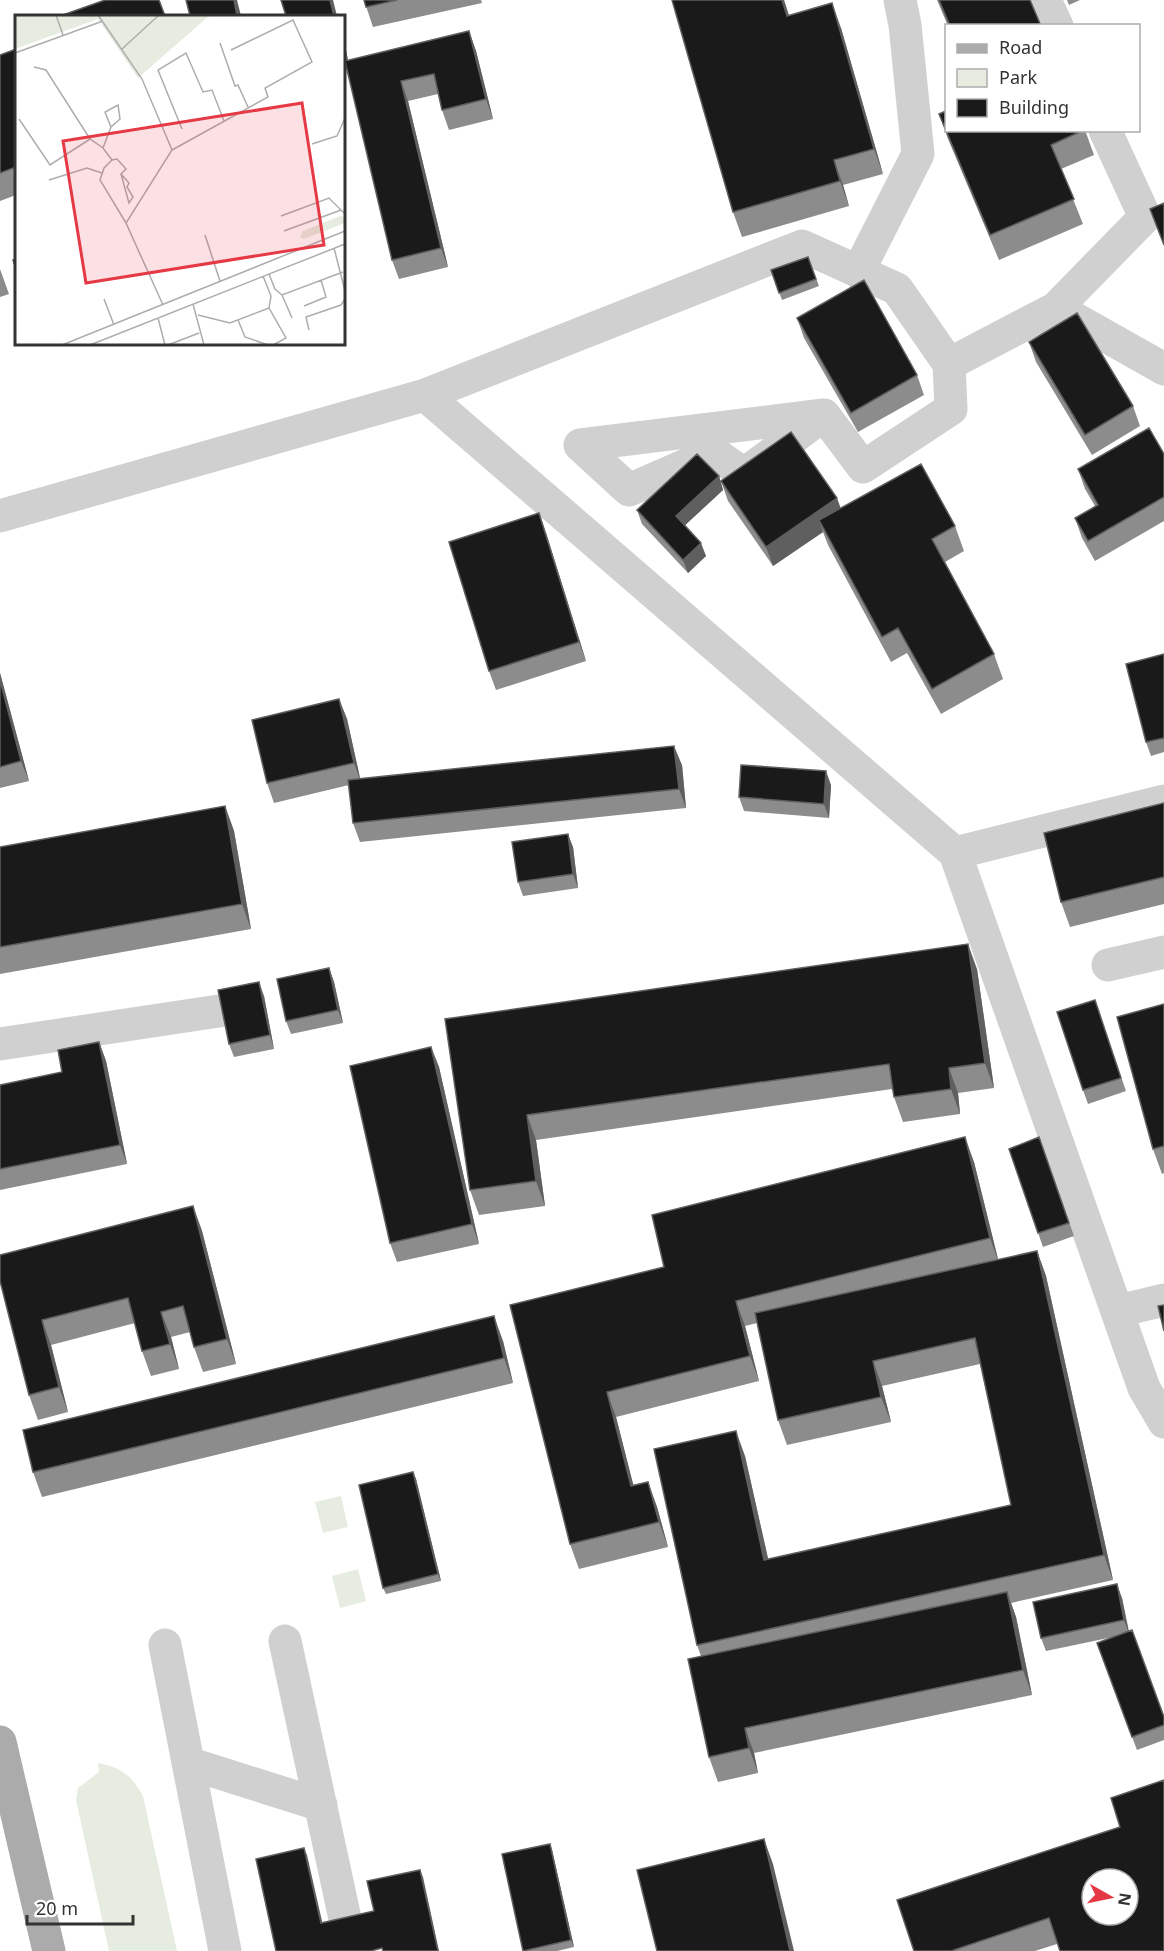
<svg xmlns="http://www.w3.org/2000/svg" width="1164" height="1951" viewBox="0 0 1164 1951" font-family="'Noto Sans',sans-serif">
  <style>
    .green { fill: #e6ecdf }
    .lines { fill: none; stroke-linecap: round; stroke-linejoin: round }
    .minor { stroke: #d0d0d0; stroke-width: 33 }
    .major { stroke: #ababab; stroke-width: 33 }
    .wall { fill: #8c8c8c }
    .shaded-wall { fill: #5f5f5f }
    .building { fill: #1a1a1a; stroke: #5f5f5f; stroke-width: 1.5; fill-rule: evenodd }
    .inset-road { fill: none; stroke: #adadad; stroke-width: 1.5 }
    .view { fill: #e63946; fill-opacity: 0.15; stroke: #e63946; stroke-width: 3 }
    .inset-edge { fill: none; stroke: #333; stroke-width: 3 }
  </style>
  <rect width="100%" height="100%" fill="#fff"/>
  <path class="green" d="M341,1496L348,1527L323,1533L315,1502Z
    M358,1569L366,1601L340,1608L332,1576Z
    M98,1763C121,1767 132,1776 143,1796L177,1951H109L76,1800L78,1788L99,1772Z"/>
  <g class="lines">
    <path class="minor" d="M1045,0L1057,26
      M858,272L918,154L905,25L900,0
      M1056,308L1164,369
      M425,395L802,246L897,289L949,364L1056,308L1145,217L1105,130
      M824,415L580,445L629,490L714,453L744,474L824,415L863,467L951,409L949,364
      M0,516L425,395L955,853L1164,801
      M955,853L1144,1388L1164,1422
      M1108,965L1164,952
      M0,1044L232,1009
      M1118,1311L1164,1300
      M285,1641L352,1951
      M165,1645L225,1951
      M188,1763L321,1805"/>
    <path class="major" d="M0,1742L49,1951"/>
  </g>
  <path class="wall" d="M364,0H481L482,3L373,27Z
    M672,0H784L789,15L841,28L883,174L843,185L849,206L742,237L733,212Z
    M937,0H1030L1041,26H948Z
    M1067,0H1080L1069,5Z
    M469,31L476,51L493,119L449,130L442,110L438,94L408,101L448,267L399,279L392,260L346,65L344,66V41L348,60Z
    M16,49V195L0,201V55Z
    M939,114L1085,130L1094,155L1061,169L1083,224L999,260L948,139Z
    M808,257L819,286L782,300L771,270Z
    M0,269L9,294L0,297Z
    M797,318L917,375L924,395L858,432L804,338Z
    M1029,342L1133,406L1140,426L1092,455L1036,362Z
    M1164,454V521L1095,561L1082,538L1075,518L1095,506L1085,489L1078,469Z
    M719,476L723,490L685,525L706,556L688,573L642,524L637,510Z
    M721,481L841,508L955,526L964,551L945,562L994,654L1003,679L941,714L907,653L891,662L828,545L823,532L773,566L728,501Z
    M546,533L586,661L496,690L489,671Z
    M1164,654V752L1151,756L1146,742Z
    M0,673L29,781L0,788Z
    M339,699L347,719L360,779L682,765L686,808L360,842L353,823L349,785L274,803L267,783Z
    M831,785L829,818L744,811L739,797Z
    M1164,803V904L1070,927L1061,902Z
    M225,806L234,831L251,929L0,974V847Z
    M573,847L578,888L523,896L518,882Z
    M329,968L334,982L343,1023L291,1034L286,1021Z
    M977,969L994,1088L958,1093L960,1114L903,1122L894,1097L892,1089L536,1140L545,1206L479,1215L470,1190L445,1019Z
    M264,996L274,1049L234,1057L229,1044Z
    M1164,1004V1173L1162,1174L1153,1149Z
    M1099,1013L1126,1091L1088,1104L1083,1090Z
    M99,1042L106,1061L127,1164L0,1190V1085L62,1072Z
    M431,1047L439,1067L479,1244L397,1262L390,1243Z
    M1039,1137L1074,1236L1043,1247L1009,1149Z
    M974,1162L998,1260L1037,1251L1046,1276L1113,1580L1011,1603L1016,1617L1032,1695L754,1753L758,1773L718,1782L709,1757L701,1656L697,1645L745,1456L768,1559L1011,1505L980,1364L882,1386L891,1422L787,1445L778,1420L757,1323L745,1326L759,1381L616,1417L633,1485L648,1482L657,1507L668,1547L579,1569L570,1544L510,1305L664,1267Z
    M193,1206L202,1231L236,1364L203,1372L194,1347L190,1332L171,1337L179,1369L151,1376L142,1351L135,1323L51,1345L68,1412L38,1420L29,1395L0,1281Z
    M503,1341L513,1383L42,1497L33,1472Z
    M413,1472L416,1479L441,1581L386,1594L383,1588Z
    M1122,1598L1129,1631L1164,1717V1740L1137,1750L1097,1643L1113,1637L1046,1651L1041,1638Z
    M1120,1827L1057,1944L1035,1951H914Z
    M552,1850L574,1947L557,1951H523Z"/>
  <path class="shaded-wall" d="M234,0H237L241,16H237Z
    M330,0H333L337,16H334Z
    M782,0H784L796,41L787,16Z
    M832,3L841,28L883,174L874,149Z
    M469,31L476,51L493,119L486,99Z
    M344,41L349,65L344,49Z
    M401,81L408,101L448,267L441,248Z
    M834,160L843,185L849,206L840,181Z
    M719,476L723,490L681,529L676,516Z
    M837,498L844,517L819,520L823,532L773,566L766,547Z
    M539,513L546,533L586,661L579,642Z
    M701,543L706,556L688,573L683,560Z
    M0,673L29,781L21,761L0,680Z
    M339,699L347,719L361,782L354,763Z
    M674,746L682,765L686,808L679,789Z
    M826,771L831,785L829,818L824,804Z
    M225,806L234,831L251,929L242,904Z
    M568,834L573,847L578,888L573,874Z
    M968,944L977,969L994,1088L985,1063Z
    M329,968L334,982L343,1023L338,1010Z
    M259,982L264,996L274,1049L270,1035Z
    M99,1042L106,1061L127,1164L120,1145Z
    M431,1047L439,1067L479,1244L472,1224Z
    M949,1068L958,1093L960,1114L951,1089Z
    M527,1115L536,1140L545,1206L536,1181Z
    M965,1137L974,1162L999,1263L990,1238Z
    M193,1206L202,1231L236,1364L227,1339Z
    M1037,1251L1046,1276L1113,1580L1104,1555Z
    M736,1301L745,1326L759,1381L750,1356Z
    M161,1312L171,1337L179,1369L170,1344Z
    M494,1316L503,1341L513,1383L504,1358Z
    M42,1320L51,1345L68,1412L59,1387Z
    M873,1361L882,1386L891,1422L881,1397Z
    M607,1392L616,1417L640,1511L631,1486Z
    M736,1431L745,1456L774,1585L764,1560Z
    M413,1472L416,1479L441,1581L438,1574Z
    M648,1482L657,1507L668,1547L659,1522Z
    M1117,1584L1122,1598L1129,1634L1124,1620Z
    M1007,1592L1016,1617L1032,1695L1023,1670Z
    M745,1728L754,1753L758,1773L749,1748Z
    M764,1839L773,1864L794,1951H790Z
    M550,1844L552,1850L574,1947L571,1940Z
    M304,1848L307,1855L324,1930L321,1923Z
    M420,1870L423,1877L439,1951H438Z"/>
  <path class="building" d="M105,0H159L165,16H60Z
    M186,0H234L237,16H190Z
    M281,0H330L334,16H286Z
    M364,0H397L366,7Z
    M672,0H782L787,16L832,3L874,149L834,160L840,181L733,212Z
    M939,0H1030L1041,26H950Z
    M469,31L486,99L442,110L434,74L401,81L441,248L392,260L345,61Z
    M16,49V167L0,173V55Z
    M946,111V130H1084L1051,145L1074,199L990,235L939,114Z
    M1164,203V245L1150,209Z
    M808,257L816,279L779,293L771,270Z
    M16,259V269L13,260Z
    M864,280L917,375L851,413L797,318Z
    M1077,313L1133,406L1085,435L1029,342Z
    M1149,428L1164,454V497L1088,541L1075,518L1098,505L1078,469Z
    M791,432L837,498L766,547L721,481Z
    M697,454L719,476L676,516L701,543L683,560L637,510Z
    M921,464L955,526L932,539L994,654L932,689L898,628L882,637L819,520Z
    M539,513L579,642L489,671L449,542Z
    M1164,654V738L1146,742L1126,664Z
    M0,680L21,761L0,767Z
    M339,699L354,763L267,783L252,720Z
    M674,746L679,789L353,823L348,780Z
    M741,765L826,771L824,804L739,797Z
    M1164,803V877L1061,902L1044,833Z
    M225,806L242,904L0,947V847Z
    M568,834L573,874L518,882L512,842Z
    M968,944L985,1063L949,1068L951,1089L894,1097L889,1064L527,1115L536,1181L470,1190L445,1019Z
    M329,968L338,1010L286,1021L277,979Z
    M259,982L270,1035L229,1044L218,990Z
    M1095,1000L1121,1078L1083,1090L1057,1012Z
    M1164,1004V1146L1153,1149L1117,1017Z
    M99,1042L120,1145L0,1169V1085L62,1072L58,1050Z
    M431,1047L472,1224L390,1243L350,1066Z
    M965,1137L990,1238L736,1301L750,1356L607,1392L631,1486L648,1482L659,1522L570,1544L510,1305L664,1267L652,1215Z
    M1039,1137L1069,1223L1038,1233L1009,1149Z
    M193,1206L227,1339L194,1347L183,1306L161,1312L170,1344L142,1351L128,1298L42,1320L59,1387L29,1395L0,1281V1255Z
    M1037,1251L1104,1555L697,1645L654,1449L736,1431L764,1560L1011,1505L975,1338L873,1361L881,1397L778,1420L755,1313Z
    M1164,1305V1331L1158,1306Z
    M494,1316L504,1358L33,1472L23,1430Z
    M413,1472L438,1574L383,1588L359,1485Z
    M1117,1584L1124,1620L1041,1638L1033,1602Z
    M1007,1592L1023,1670L745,1728L749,1748L709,1757L688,1659Z
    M1132,1630L1164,1717V1725L1132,1737L1097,1643Z
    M1164,1780V1951H1060L1049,1918L951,1951H914L897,1900L1120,1827L1111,1798ZM1092,1879H1128V1915H1092Z
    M764,1839L790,1951H657L637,1870Z
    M550,1844L571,1940L523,1951L502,1854Z
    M304,1848L321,1923L374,1911L367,1881L420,1870L438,1951H383L382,1948L371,1951H276L256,1859Z"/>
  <g transform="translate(15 15)">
    <rect width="330" height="330" fill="#fff"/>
    <path d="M0,0H195L123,63L83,4L0,34ZM325,201L330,202V208L289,224L285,222L288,216Z" fill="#e6ecdf"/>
    <path class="inset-road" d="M41,0L48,20M83,0L127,64L157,135L111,208L148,290M205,28L220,71L223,70L233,92M107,34L144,0M0,38L88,6M19,52L31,55L75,124M4,104L35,150L75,124L88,133L97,145L89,153L85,165L111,208M167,114L143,55L171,38L188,77L197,75L209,106M297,129L322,121L330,103M88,133L96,112L105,104L103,90L90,97L96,112M157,135L253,82L250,73L297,47L278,5L216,35M97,145L102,144L111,154L106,159L114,168L112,172L118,182L114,188L106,159M34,165L72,153L87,158M266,201L314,183L330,199M269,216L326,195M190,220L205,266M319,233L330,276M254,259L260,274L267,280L328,257M267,280L277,303M89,284L99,310M178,289L189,330M289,291L311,282L306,265M254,293L271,323L258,330M183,300L215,308L254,293L256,281L248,261M143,303L150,330M223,305L230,322L253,330M294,315L291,302L326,290L330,284M47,330L330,216M75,330L330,229M153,330L184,318"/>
    <path class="view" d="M287,88L309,230L71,268L48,126Z"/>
    <rect width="330" height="330" class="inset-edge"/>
  </g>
  <rect x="945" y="24" width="195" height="108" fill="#ffffff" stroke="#adadad" stroke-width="1.5"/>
  <rect x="957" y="44" width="30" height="9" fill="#ababab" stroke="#adadad" stroke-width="1.5"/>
  <text x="999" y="54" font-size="18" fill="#333333">Road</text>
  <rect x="957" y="69" width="30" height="18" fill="#e6ecdf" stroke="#adadad" stroke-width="1.5"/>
  <text x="999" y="84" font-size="18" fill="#333333">Park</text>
  <rect x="957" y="99" width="30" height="18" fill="#1a1a1a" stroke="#adadad" stroke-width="1.5"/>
  <text x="999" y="114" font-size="18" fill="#333333">Building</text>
  <g transform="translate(1110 1897) rotate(99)"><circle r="28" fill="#ffffff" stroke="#adadad" stroke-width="1.5"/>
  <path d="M0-4.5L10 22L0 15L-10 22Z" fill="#e63946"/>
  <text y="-9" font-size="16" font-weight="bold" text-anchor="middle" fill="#333333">N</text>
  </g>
  <path d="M27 1915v9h106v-9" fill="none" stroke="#333333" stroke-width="3"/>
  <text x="36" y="1915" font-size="18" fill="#333333" stroke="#ffffff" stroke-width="4.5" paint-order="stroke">20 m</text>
</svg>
